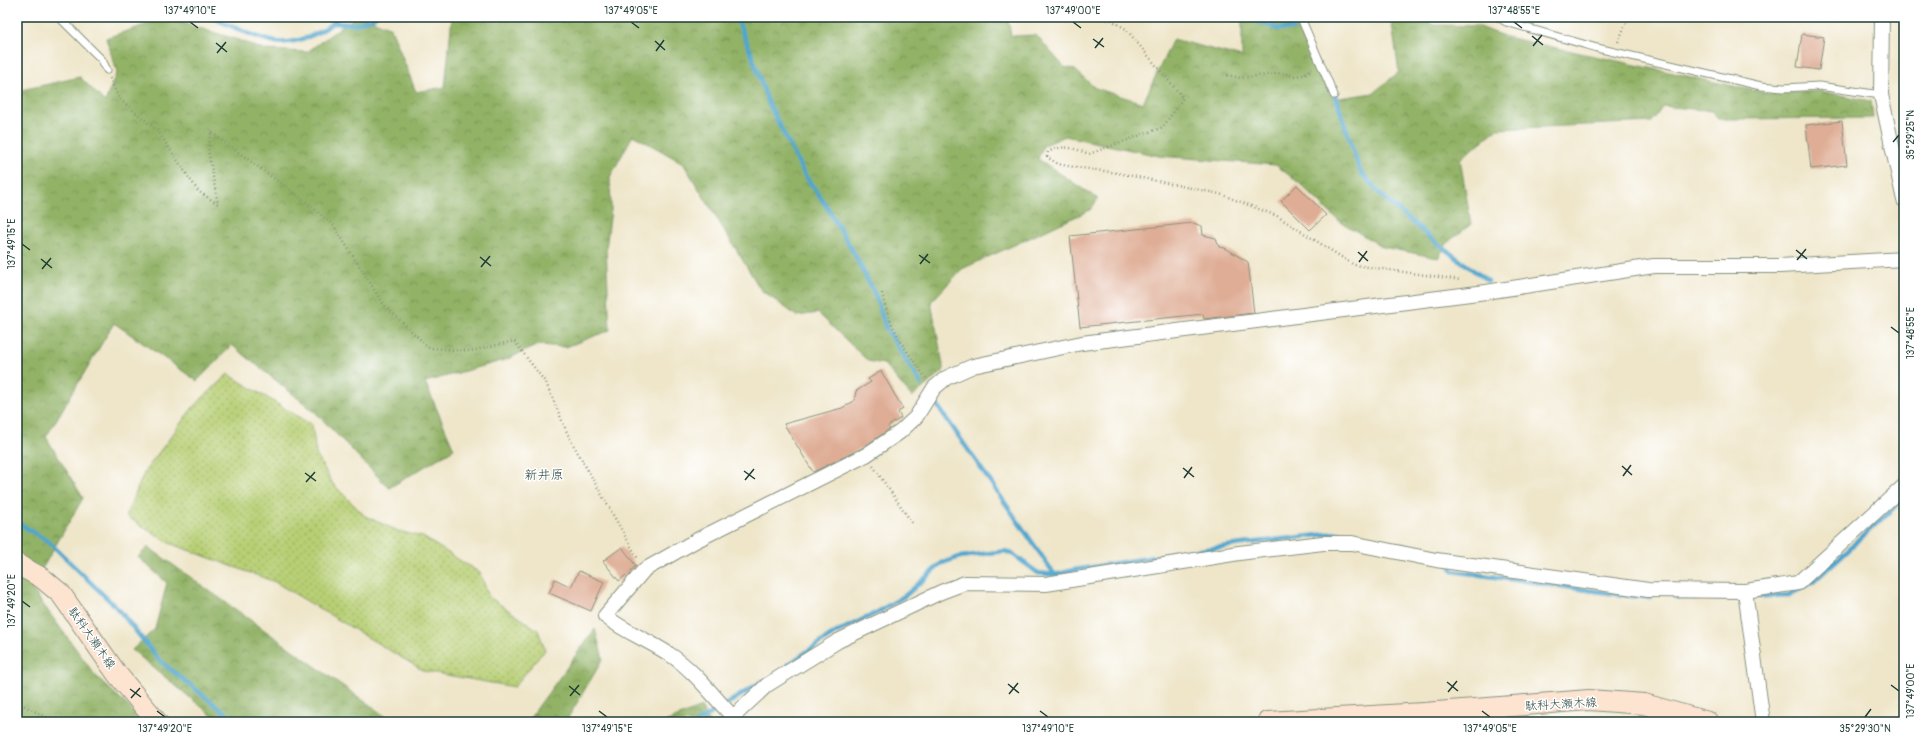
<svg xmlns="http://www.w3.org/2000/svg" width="1921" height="739" viewBox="0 0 1921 739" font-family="Pangolin,'Klee One',sans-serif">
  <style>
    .grass { fill: url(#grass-dots); stroke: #6c8654 }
    .forest { fill: url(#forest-crowns); stroke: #58784d }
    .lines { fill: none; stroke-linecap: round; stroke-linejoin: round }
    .stream { stroke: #50a6cd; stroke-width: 4.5 }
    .building { fill: #dfad95 }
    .service-casing { stroke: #87927f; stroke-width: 9 }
    .minor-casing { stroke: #87927f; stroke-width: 16 }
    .secondary-casing { stroke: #87927f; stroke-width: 22 }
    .path { stroke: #87927f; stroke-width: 2.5; stroke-dasharray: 1 3; stroke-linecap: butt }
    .service { stroke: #fff; stroke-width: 7 }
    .minor { stroke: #fff; stroke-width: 14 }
    .secondary { stroke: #fde4d1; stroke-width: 20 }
    .ticks { fill: none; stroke: #1f3d34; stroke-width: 1.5 }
    .labels { text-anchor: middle; stroke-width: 3; stroke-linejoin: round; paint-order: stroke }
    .street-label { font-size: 12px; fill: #1f3d34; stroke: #fff }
    .neighbourhood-label { font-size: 13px; fill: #1f3d34; stroke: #fff }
    .neatline { fill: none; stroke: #1f3d34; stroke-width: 1.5 }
    .ticks-label { font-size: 10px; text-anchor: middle; fill: #1f3d34 }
  </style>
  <defs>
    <pattern id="grass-dots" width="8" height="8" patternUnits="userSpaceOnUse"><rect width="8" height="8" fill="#b8cf74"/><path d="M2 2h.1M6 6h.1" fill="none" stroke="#95a960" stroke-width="1.8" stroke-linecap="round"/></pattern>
    <pattern id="forest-crowns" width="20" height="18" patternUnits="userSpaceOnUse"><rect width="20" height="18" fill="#92b266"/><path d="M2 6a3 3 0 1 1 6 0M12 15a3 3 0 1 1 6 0" fill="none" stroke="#779255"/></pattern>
  </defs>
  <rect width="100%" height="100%" fill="#fff"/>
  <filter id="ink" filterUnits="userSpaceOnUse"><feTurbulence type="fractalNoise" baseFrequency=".025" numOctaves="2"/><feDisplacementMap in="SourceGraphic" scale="8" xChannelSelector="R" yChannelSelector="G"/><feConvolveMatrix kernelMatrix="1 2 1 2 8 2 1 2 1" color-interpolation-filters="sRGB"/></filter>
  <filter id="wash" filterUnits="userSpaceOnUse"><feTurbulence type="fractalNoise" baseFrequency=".012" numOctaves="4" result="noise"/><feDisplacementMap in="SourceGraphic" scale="16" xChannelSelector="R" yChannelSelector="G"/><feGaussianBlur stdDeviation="0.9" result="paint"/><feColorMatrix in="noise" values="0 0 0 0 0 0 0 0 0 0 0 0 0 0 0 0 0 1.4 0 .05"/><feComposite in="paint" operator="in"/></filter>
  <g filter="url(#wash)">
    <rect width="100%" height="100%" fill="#efe6ca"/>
    <path class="grass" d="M228,374L312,425L316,454L333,484L365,516L398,531L423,537L480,573L489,597L538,630L545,650L514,687L424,671L275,582L169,543L126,516L145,471L193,407Z"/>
    <path class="forest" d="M355,17H365L391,28L416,92L445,87L452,17H1005L1009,24L1011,36L1036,35L1064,67L1074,69L1095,88L1143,103L1173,39L1242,57V17H1272L1300,23L1333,99L1373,93L1399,72L1391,17H1413L1434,25L1477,26L1506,37L1770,94L1820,91L1871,101L1873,118L1718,119L1712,111L1663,106L1652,122L1497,129L1460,159L1471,224L1448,242L1438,258L1383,247L1339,221L1299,183L1276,165L1159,156L1065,136L1043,146L1038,159L1098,199L1090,210L962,269L931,302L944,370L912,397L884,364L868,361L818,313L797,316L761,290L683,163L633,135L610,177L611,210L606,248L610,330L566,347L538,345L505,360L425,382L454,449L389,488L315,412L232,345L197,381L114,323L46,437L83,498L31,588L95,675L145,722H17V91L80,77L105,102L117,72L106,38L166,18L239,40L264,50L307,52Z
      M148,547L392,721L397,722H220L132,650L155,629L167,583L138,557Z
      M595,629L603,659L566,721L597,719L599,722H527Z
      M701,707L709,722H665Z"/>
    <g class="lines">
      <path class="stream" d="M211,17C230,26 251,36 271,41C291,47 326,33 338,17
        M736,17L750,50L768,102L804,174L825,204L854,253L876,297L886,328L921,384
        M1244,17L1279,29H1293
        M333,23L356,24L375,17
        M1334,92L1360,171L1383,197L1434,241L1488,281
        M935,402L1055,575
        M17,522L49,542L119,610L160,661L237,722
        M1371,540L1444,554L1453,571L1630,596L1650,597
        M1676,597L1736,598
        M1748,597L1789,595L1813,582L1904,498
        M787,665L835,633L876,613L906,595L942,563L960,557L1005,551L1014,555L1038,573L1055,575L1074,570L1180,553L1249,543L1336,533L1356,537
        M725,705L763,681
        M697,722L712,713"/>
    </g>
    <g id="blocks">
      <path class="building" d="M1802,34L1824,37L1819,70L1797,67Z
        M1842,121L1847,165L1811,169L1806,125Z
        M1297,185L1326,215L1310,230L1281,201Z
        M1193,223L1202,226L1203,235L1216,238L1219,247L1225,248L1248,262L1254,313L1204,319L1203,314L1080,327L1070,236Z
        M881,371L903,409L898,412L901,418L888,426L890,429L862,448L813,472L784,424L842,408L854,401L856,391L871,382L868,379Z
        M622,547L636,566L619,581L603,561Z
        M579,571L604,582L591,611L549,593L555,579L571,587Z"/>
    </g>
  </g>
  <g filter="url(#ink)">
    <use href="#blocks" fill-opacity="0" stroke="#87927f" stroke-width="1"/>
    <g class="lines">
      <g class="service-casing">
        <path id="service" d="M59,17L102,60L107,70
          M1288,17H1307
          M1498,17L1506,22L1597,48L1761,86L1783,88L1819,86L1881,95
          M1301,18L1334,95"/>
      </g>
      <g class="minor-casing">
        <path id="minor" d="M1882,17L1881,95L1904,200
          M1745,591L1763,722
          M733,717C714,697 692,668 669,654C648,640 625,632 605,616L644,570L697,540L866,455L900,432L916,417L934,388L946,378L973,366L1082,343L1486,292L1654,266H1780L1904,259
          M731,722L733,717L767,685L838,641L941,592L965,583L1046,584L1239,553L1323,543H1352L1436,560L1648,590L1745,591L1798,583L1904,486"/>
      </g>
      <g class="secondary-casing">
        <path id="secondary" d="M17,564L42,578L61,594L117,674L157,722
          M1267,722L1424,713L1589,700L1644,704L1708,722"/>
      </g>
      <path class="path" d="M1091,17L1111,20L1126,29L1183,98L1163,127L1089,154C1073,148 1063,144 1048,152L1047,157L1058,164L1068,166L1118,173L1220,194L1277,216L1354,265L1461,280
        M1618,42L1629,17
        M1227,75L1241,78L1282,73L1294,76L1303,75L1312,68
        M110,78L119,99L157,130L198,191L218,204L208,149L211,132L306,202L334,226L384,305L429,348L471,351L514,341L546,383L569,437L638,559
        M882,293C891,332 904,347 926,378
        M873,466L913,524
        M17,702L55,722"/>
      <use href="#service" class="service"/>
      <use href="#minor" class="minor"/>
      <use href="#secondary" class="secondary"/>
    </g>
  </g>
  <path class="ticks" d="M190,22L198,28M631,22L639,28M1073,22L1081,28M1514,22L1522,28M1532,36L1543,45M1093,39L1104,47M655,41L665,50M216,43L227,52M1533,46L1542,35M1095,48L1103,38M656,51L664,40M217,53L226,42M1893,142L1899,135M22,244L30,250M1796,250L1807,259M1358,252L1368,261M919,255L930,263M480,257L491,266M41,259L52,268M1797,260L1806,249M1359,262L1367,251M920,264L928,254M481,267L490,256M42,269L51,258M1891,327L1899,333M1622,466L1632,475M1183,468L1194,477M744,471L755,479M305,473L316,481M1623,476L1631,465M1184,478L1192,467M745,480L754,469M306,482L315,472M22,601L30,607M1447,682L1458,691M1008,684L1019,693M1891,685L1899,691M569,686L580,695M130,689L141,697M1448,692L1457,681M1009,694L1018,683M570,696L579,685M131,698L140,688M157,711L165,717M599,711L607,717M1040,711L1048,717M1482,711L1490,717M1865,717L1871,709"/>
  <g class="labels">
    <g class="street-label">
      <text transform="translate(92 638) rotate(55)" y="4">駄科大瀬木線</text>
      <text transform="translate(1561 704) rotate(-3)" y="4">駄科大瀬木線</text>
    </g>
    <g class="neighbourhood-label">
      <text x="544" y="479">新井原</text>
    </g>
  </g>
  <rect width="1921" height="739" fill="none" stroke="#fff" stroke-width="44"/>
  <rect x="22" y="22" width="1877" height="695" class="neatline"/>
  <g class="ticks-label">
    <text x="190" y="14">137°49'10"E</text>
    <text x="631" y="14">137°49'05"E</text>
    <text x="1073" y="14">137°49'00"E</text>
    <text x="1514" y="14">137°48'55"E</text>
    <text transform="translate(1910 135) rotate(-90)" y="4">35°29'25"N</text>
    <text transform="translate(11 244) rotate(-90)" y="4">137°49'15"E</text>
    <text transform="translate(1910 333) rotate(-90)" y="4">137°48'55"E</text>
    <text transform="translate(11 601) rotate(-90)" y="4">137°49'20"E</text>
    <text transform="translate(1910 691) rotate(-90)" y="4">137°49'00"E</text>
    <text x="165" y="732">137°49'20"E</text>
    <text x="607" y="732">137°49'15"E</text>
    <text x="1048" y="732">137°49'10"E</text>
    <text x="1490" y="732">137°49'05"E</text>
    <text x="1865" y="732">35°29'30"N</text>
  </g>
</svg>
